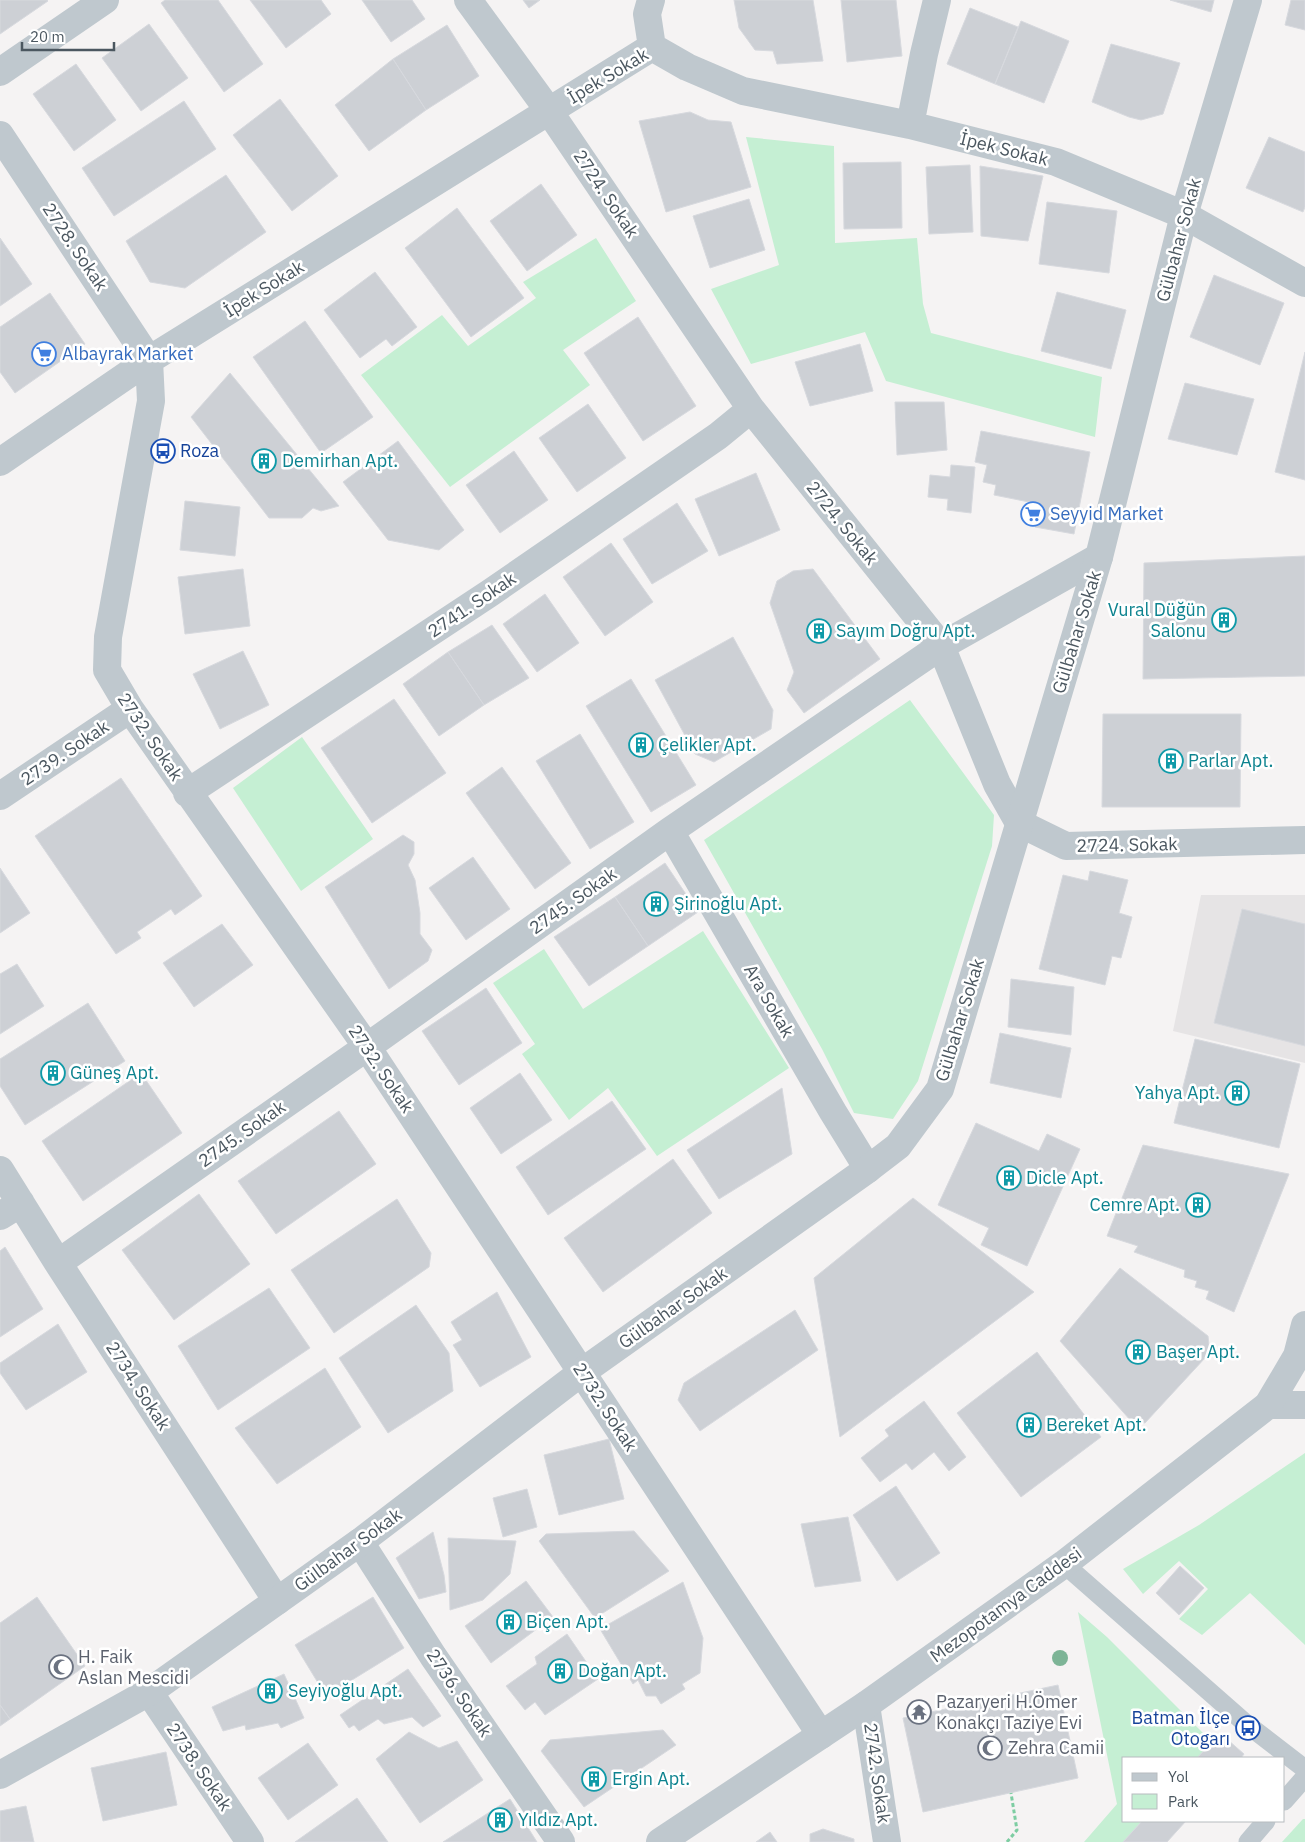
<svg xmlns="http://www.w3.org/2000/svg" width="1305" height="1842" viewBox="0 0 1305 1842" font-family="'IBM Plex Sans',sans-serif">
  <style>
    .education { fill: #e6e4e5 }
    .green { fill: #c5efd3 }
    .building { fill: #cdd0d5; stroke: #d7d9de }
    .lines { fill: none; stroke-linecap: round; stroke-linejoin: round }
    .path { stroke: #7dcda2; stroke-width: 3; stroke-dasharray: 4 2.5; stroke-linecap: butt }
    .service { stroke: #bfc8ce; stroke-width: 19 }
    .minor { stroke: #bfc8ce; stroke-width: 28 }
    .tertiary { stroke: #bfc8ce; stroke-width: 28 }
    .tree { fill: #7db496 }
    .labels { text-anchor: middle; stroke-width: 5; stroke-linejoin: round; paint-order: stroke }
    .street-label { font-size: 18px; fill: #4b5760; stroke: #fff }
    .shop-label { font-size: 18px; fill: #366cbe; stroke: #fff; text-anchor: start }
    .transit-label { font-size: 18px; fill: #164399; stroke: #fff; text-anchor: start }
    .culture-label { font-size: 18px; fill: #0d838f; stroke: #fff; text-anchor: start }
    .worship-label { font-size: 18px; fill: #5b616d; stroke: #fff; text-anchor: start }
  </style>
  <rect width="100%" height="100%" fill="#f5f3f3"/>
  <path class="education" d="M1201,895H1305V1063L1173,1031Z"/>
  <path class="green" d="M746,137L834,146L835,243L917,238L923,304L931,333L1102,377L1095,437L886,381L865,332L751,364L711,289L779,265Z
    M596,238L636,301L563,350L590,385L450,487L361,375L442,315L468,346L536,298L523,282Z
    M910,700L994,815L992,846L918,1081L893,1119L854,1113L822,1049L704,840Z
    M302,737L373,839L301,891L233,788Z
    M703,931L789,1068L657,1156L608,1088L569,1120L522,1054L535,1044L493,983L544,949L583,1009Z
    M1305,1453V1645L1250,1593L1202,1635L1179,1619L1208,1589L1179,1561L1143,1594L1123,1569L1199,1525Z
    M1078,1612L1107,1637L1212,1742L1197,1758H1124V1821H1142L1123,1842H1084L1117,1804Z
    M1303,1819H1305V1842H1282Z"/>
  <path class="building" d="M0,0H47L48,1L0,34Z
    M165,0H218L263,64L224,92L161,3Z
    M250,0H321L331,14L286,48Z
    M362,0H412L425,19L391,42Z
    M523,0H540L529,8Z
    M734,0H813L823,61L777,64L773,51L755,50L739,28Z
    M841,0H896L902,56L847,62Z
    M1170,0H1214L1211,12Z
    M1291,0H1305V30L1285,25Z
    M970,8L1018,27L995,84L947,64Z
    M1021,21L1069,41L1044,103L995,84Z
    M149,24L188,78L141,111L102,58Z
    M447,25L479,76L426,110L393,59Z
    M1111,44L1180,63L1163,114L1141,120L1129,117L1092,102Z
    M393,59L426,110L369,151L335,105Z
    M76,64L116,120L74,151L33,94Z
    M280,99L338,176L292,211L233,135Z
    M184,101L216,149L114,216L82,168Z
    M690,112L708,120L731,122L751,187L666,212L639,121Z
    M1269,137L1305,152V207L1303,212L1246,188Z
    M901,162L902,228L844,229L843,163Z
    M970,165L973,232L929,234L926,167Z
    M980,166L1043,176L1028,241L981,236Z
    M226,175L266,232L185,288L150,282L126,241Z
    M541,184L577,235L527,271L490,221Z
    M749,199L765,250L710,268L693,216Z
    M1047,202L1117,211L1109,273L1039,264Z
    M457,208L524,298L471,337L405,248Z
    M0,238L32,284L0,306Z
    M375,272L417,327L392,346L386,339L360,358L324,310Z
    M1214,275L1284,303L1260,365L1190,337Z
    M1057,292L1126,310L1111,369L1041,351Z
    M50,293L85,344L15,393L0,372V327Z
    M638,317L696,406L643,441L584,353Z
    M305,321L373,417L321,453L253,357Z
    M860,344L873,391L810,406L795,362Z
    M1305,352V480L1275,472Z
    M230,373L339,506L321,511L313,508L302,518H269L191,417Z
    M1185,383L1254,399L1237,455L1168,439Z
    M895,402H944L947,450L897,455Z
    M588,404L626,458L577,492L539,438Z
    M981,431L1090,452L1074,534L1035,527L1039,504L994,495L996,485L983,482L987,465L975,462Z
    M398,441L464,530L439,550L388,540L343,482Z
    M514,451L548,500L500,533L466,485Z
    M951,465L975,467L971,513L947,510L948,499L928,497L930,475L950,477Z
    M756,473L780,530L719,556L695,499Z
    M185,501L240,507L235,556L180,550Z
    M677,503L708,551L652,584L623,539Z
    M611,543L653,602L605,636L563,577Z
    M1305,556V676L1143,679L1144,563Z
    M243,569L250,626L185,634L178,577Z
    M813,569L880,659L804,713L787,690L794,672L770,603L777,581L793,571Z
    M545,594L579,643L537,672L503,624Z
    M492,625L529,678L484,705L448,652Z
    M733,637L773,710L771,729L714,762L695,754L655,680Z
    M243,651L269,705L220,729L193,674Z
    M448,652L484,705L439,736L403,684Z
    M631,679L696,785L651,812L586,706Z
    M394,699L446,773L372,823L321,748Z
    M1103,714H1241L1240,807H1102Z
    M580,734L634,822L590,849L536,761Z
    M502,767L571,863L535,889L466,793Z
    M121,778L202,896L175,915L171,909L137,932L141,938L116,954L35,836Z
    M403,835L414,842V854L408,865L415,880L420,913V934L432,950L428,961L389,989L325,887Z
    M473,857L510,909L466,940L429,888Z
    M665,863L698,912L648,946L615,897Z
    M0,868L30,913L0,933Z
    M1090,871L1128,880L1119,913L1132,917L1121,958L1112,956L1105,985L1039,969L1063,875L1088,881Z
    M615,897L648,946L589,986L554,937Z
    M1242,909L1305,924V1046L1214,1023Z
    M222,924L253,965L194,1007L163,963Z
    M17,964L44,1006L0,1034V974Z
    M1011,979L1074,987L1071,1035L1008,1027Z
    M486,988L522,1043L459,1085L422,1031Z
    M88,1003L125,1061L25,1125L0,1086V1059Z
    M1000,1033L1071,1048L1061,1098L990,1083Z
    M1195,1039L1300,1064L1279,1148L1174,1123Z
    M141,1073L182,1133L83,1201L42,1141Z
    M520,1073L552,1120L501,1154L470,1108Z
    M782,1088L792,1154L719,1199L687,1150Z
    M612,1101L646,1149L548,1215L516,1167Z
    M339,1111L376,1164L276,1234L238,1181Z
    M976,1123L1039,1151L1047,1134L1080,1149L1027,1266L981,1245L989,1228L938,1205Z
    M1143,1145L1289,1174L1234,1312L1206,1299L1209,1291L1195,1287L1197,1281L1184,1277L1185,1270L1134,1252L1138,1246L1107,1236Z
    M673,1159L712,1213L603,1292L564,1238Z
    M199,1194L250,1264L174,1320L122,1250Z
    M913,1198L1034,1292L840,1437L814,1278Z
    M397,1199L431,1253L429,1267L334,1333L291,1270Z
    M5,1247L43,1309L0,1337V1251Z
    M1120,1268L1208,1336L1209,1345L1205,1358L1145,1423L1131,1421L1060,1341Z
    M269,1288L310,1348L218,1410L178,1346Z
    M497,1292L531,1357L480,1387L453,1345L462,1340L451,1322Z
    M416,1305L449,1353L453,1391L388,1433L339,1358Z
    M795,1310L818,1350L700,1431L678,1400L684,1383Z
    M58,1324L87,1372L26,1410L0,1373V1363Z
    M1037,1352L1101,1437L1021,1497L957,1413Z
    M325,1368L361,1427L277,1484L235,1428Z
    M924,1401L966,1457L949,1471L934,1452L912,1470L906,1463L880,1482L861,1458L889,1436L885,1430Z
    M609,1439L624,1499L559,1515L544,1455Z
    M896,1486L940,1553L897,1581L853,1515Z
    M527,1489L537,1527L503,1537L493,1498Z
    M848,1517L861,1581L815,1587L801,1524Z
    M634,1531L669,1571L595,1618L539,1541L546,1534Z
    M433,1532L444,1575L446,1592L419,1599L396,1558Z
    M448,1538L516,1541L510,1574L483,1600L450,1610Z
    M1180,1566L1204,1588L1179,1615L1156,1593Z
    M526,1581L553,1617L491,1663L465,1626Z
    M683,1582L703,1638L700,1673L682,1684L685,1689L661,1704L656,1696H646L638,1680L633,1684L600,1629Z
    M37,1597L85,1666L10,1719L0,1705V1623Z
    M373,1597L404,1648L326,1696L295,1645Z
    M567,1634L598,1679L545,1715L535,1702L525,1710L506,1686L537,1664L535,1657Z
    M408,1669L441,1716L423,1727L412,1717L384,1724L378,1719L359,1731L354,1725L349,1728L340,1715Z
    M284,1674L304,1718L281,1728L278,1723L246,1730L245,1725L223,1731L212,1707Z
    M1058,1685L1078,1778L923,1812L903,1718Z
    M0,1705L10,1719L0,1726Z
    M663,1730L676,1745L584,1807L541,1751L550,1740Z
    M409,1732L439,1748L457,1741L483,1780L420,1823L376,1759Z
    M1220,1733L1244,1754L1241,1758H1197Z
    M308,1743L338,1785L288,1820L258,1778Z
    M166,1752L177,1805L103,1821L91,1768Z
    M357,1798L388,1842H295Z
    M510,1799L537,1842H443Z
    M26,1806L34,1842H0V1811Z
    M1142,1821H1186L1167,1842H1123Z
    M823,1829L854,1839V1842H810V1834Z
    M770,1832L777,1842H756Z"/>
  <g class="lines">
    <path class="path" d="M1007,1842L1017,1830L1011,1793"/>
    <path class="service" d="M1064,1564L1244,1722L1305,1769
      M1284,1801L1305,1777
      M1248,1842L1266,1821"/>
    <path class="minor" d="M468,0L549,111L751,409L941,646L997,784L1019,823L1066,846L1305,840
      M651,0L647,14L652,47
      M0,72L105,0
      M910,125L924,54L937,0
      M0,135L149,360L151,401L108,637L107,670L130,709L367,1047L821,1735
      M0,462L149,360L652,47L687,67L743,91L910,125L1056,162L1184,215L1305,283
      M187,793L490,593L718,436L751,409
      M0,796L130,709
      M670,831L833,1112L868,1169
      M0,1170L58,1263L277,1601
      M0,1216L21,1203
      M58,1263L367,1047L670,831L941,646L1099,557
      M1268,1405H1305
      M360,1542L433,1656L561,1842
      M149,1692L250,1842
      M866,1705L887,1842"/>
    <path class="tertiary" d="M0,1775L149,1692L360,1542L582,1372L868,1169L898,1146L940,1089L1099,557L1184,215L1248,0
      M660,1842L866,1705L1064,1564L1268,1405L1297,1356L1305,1325"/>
  </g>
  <circle class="tree" cx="1060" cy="1658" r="8"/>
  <defs>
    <g id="supermarket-ring" transform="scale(1.25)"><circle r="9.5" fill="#fff" stroke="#3f7fe0" stroke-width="1.5"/><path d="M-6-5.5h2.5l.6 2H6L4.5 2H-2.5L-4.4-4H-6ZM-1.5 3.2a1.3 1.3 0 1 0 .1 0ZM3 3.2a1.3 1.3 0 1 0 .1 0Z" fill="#3f7fe0"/></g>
    <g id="bus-ring" transform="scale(1.25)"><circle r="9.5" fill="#fff" stroke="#1a4fb4" stroke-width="1.5"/><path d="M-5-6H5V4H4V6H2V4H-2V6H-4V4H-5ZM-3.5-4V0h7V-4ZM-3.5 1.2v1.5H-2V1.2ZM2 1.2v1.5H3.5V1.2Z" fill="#1a4fb4"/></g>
    <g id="building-ring" transform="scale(1.25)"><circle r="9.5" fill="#fff" stroke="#0f9aa8" stroke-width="1.5"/><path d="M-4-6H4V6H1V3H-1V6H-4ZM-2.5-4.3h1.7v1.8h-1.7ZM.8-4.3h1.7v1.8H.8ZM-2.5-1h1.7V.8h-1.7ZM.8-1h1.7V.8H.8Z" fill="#0f9aa8"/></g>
    <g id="mosque-ring" transform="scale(1.25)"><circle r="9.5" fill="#fff" stroke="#6b7280" stroke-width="1.5"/><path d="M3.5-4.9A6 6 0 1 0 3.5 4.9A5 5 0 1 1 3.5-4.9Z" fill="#6b7280"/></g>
    <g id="temple-ring" transform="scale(1.25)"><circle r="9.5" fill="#fff" stroke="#6b7280" stroke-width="1.5"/><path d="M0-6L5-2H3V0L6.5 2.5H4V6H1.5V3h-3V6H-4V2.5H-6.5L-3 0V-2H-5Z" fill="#6b7280"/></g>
  </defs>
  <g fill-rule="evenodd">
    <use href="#supermarket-ring" x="44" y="354"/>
    <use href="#bus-ring" x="163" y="451"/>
    <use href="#building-ring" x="264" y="461"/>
    <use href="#supermarket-ring" x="1033" y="514"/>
    <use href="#building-ring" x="1224" y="620"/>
    <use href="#building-ring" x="819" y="631"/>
    <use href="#building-ring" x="641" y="745"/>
    <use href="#building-ring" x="1171" y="761"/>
    <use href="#building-ring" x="656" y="904"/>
    <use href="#building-ring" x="53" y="1073"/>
    <use href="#building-ring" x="1237" y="1093"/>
    <use href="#building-ring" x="1009" y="1178"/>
    <use href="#building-ring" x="1198" y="1205"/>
    <use href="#building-ring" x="1138" y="1352"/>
    <use href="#building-ring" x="1029" y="1425"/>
    <use href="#building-ring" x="509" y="1622"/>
    <use href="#mosque-ring" x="61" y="1667"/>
    <use href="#building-ring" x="560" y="1671"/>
    <use href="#building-ring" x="270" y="1691"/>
    <use href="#temple-ring" x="919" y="1712"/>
    <use href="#bus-ring" x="1248" y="1728"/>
    <use href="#mosque-ring" x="990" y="1748"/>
    <use href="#building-ring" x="594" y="1779"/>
    <use href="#building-ring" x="500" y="1820"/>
  </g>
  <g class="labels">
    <g class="street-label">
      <text transform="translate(608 76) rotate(-31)" y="6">İpek Sokak</text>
      <text transform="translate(1004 149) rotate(14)" y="6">İpek Sokak</text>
      <text transform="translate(606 194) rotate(56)" y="6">2724. Sokak</text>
      <text transform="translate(1179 240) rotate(-75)" y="6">Gülbahar Sokak</text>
      <text transform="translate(75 247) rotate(56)" y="6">2728. Sokak</text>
      <text transform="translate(264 289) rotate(-32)" y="6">İpek Sokak</text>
      <text transform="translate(842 523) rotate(51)" y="6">2724. Sokak</text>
      <text transform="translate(472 605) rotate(-34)" y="6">2741. Sokak</text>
      <text transform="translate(1077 632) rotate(-73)" y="6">Gülbahar Sokak</text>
      <text transform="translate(150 737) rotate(56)" y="6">2732. Sokak</text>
      <text transform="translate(65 753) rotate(-34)" y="6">2739. Sokak</text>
      <text transform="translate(1127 845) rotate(-1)" y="6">2724. Sokak</text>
      <text transform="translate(573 901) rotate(-35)" y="6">2745. Sokak</text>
      <text transform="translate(769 1001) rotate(60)" y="6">Ara Sokak</text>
      <text transform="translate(960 1020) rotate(-73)" y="6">Gülbahar Sokak</text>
      <text transform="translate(381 1069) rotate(56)" y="6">2732. Sokak</text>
      <text transform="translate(242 1134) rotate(-35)" y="6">2745. Sokak</text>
      <text transform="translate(673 1308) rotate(-35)" y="6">Gülbahar Sokak</text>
      <text transform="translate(138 1386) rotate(57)" y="6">2734. Sokak</text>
      <text transform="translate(605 1407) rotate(57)" y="6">2732. Sokak</text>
      <text transform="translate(348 1550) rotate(-36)" y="6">Gülbahar Sokak</text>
      <text transform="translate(1006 1605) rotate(-36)" y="6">Mezopotamya Caddesi</text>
      <text transform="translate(459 1693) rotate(56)" y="6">2736. Sokak</text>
      <text transform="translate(199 1767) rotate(56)" y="6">2738. Sokak</text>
      <text transform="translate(877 1773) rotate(82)" y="6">2742. Sokak</text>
    </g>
    <g class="shop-label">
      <text x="62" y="360">Albayrak Market</text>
      <text x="1050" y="520">Seyyid Market</text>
    </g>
    <g class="transit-label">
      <text x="180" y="457">Roza</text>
      <text x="1230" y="1724" text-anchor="end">Batman İlçe<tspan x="1230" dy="21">Otogarı</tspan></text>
    </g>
    <g class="culture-label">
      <text x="282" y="467">Demirhan Apt.</text>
      <text x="1206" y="616" text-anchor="end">Vural Düğün<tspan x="1206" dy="21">Salonu</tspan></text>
      <text x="836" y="637">Sayım Doğru Apt.</text>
      <text x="658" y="751">Çelikler Apt.</text>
      <text x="1188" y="767">Parlar Apt.</text>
      <text x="674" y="910">Şirinoğlu Apt.</text>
      <text x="70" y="1079">Güneş Apt.</text>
      <text x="1220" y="1099" text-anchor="end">Yahya Apt.</text>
      <text x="1026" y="1184">Dicle Apt.</text>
      <text x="1180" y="1211" text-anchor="end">Cemre Apt.</text>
      <text x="1156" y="1358">Başer Apt.</text>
      <text x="1046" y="1431">Bereket Apt.</text>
      <text x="526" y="1628">Biçen Apt.</text>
      <text x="578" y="1677">Doğan Apt.</text>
      <text x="288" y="1697">Seyiyoğlu Apt.</text>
      <text x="612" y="1785">Ergin Apt.</text>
      <text x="518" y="1826">Yıldız Apt.</text>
    </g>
    <g class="worship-label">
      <text x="78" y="1663">H. Faik<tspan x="78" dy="21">Aslan Mescidi</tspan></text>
      <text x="936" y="1708">Pazaryeri H.Ömer<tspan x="936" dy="21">Konakçı Taziye Evi</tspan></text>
      <text x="1008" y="1754">Zehra Camii</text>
    </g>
  </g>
  <rect x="1122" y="1757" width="162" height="65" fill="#ffffff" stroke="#b7bcbf"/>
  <rect x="1132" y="1773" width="25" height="8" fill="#bfc8ce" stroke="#b7bcbf"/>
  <text x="1168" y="1782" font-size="15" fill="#4b5760">Yol</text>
  <rect x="1132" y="1794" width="25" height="15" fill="#c5efd3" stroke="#b7bcbf"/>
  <text x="1168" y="1807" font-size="15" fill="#4b5760">Park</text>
  <path d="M22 42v8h92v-8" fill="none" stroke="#4b5760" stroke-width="2.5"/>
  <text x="30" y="42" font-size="15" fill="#4b5760" stroke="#ffffff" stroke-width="4" paint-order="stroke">20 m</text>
</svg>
